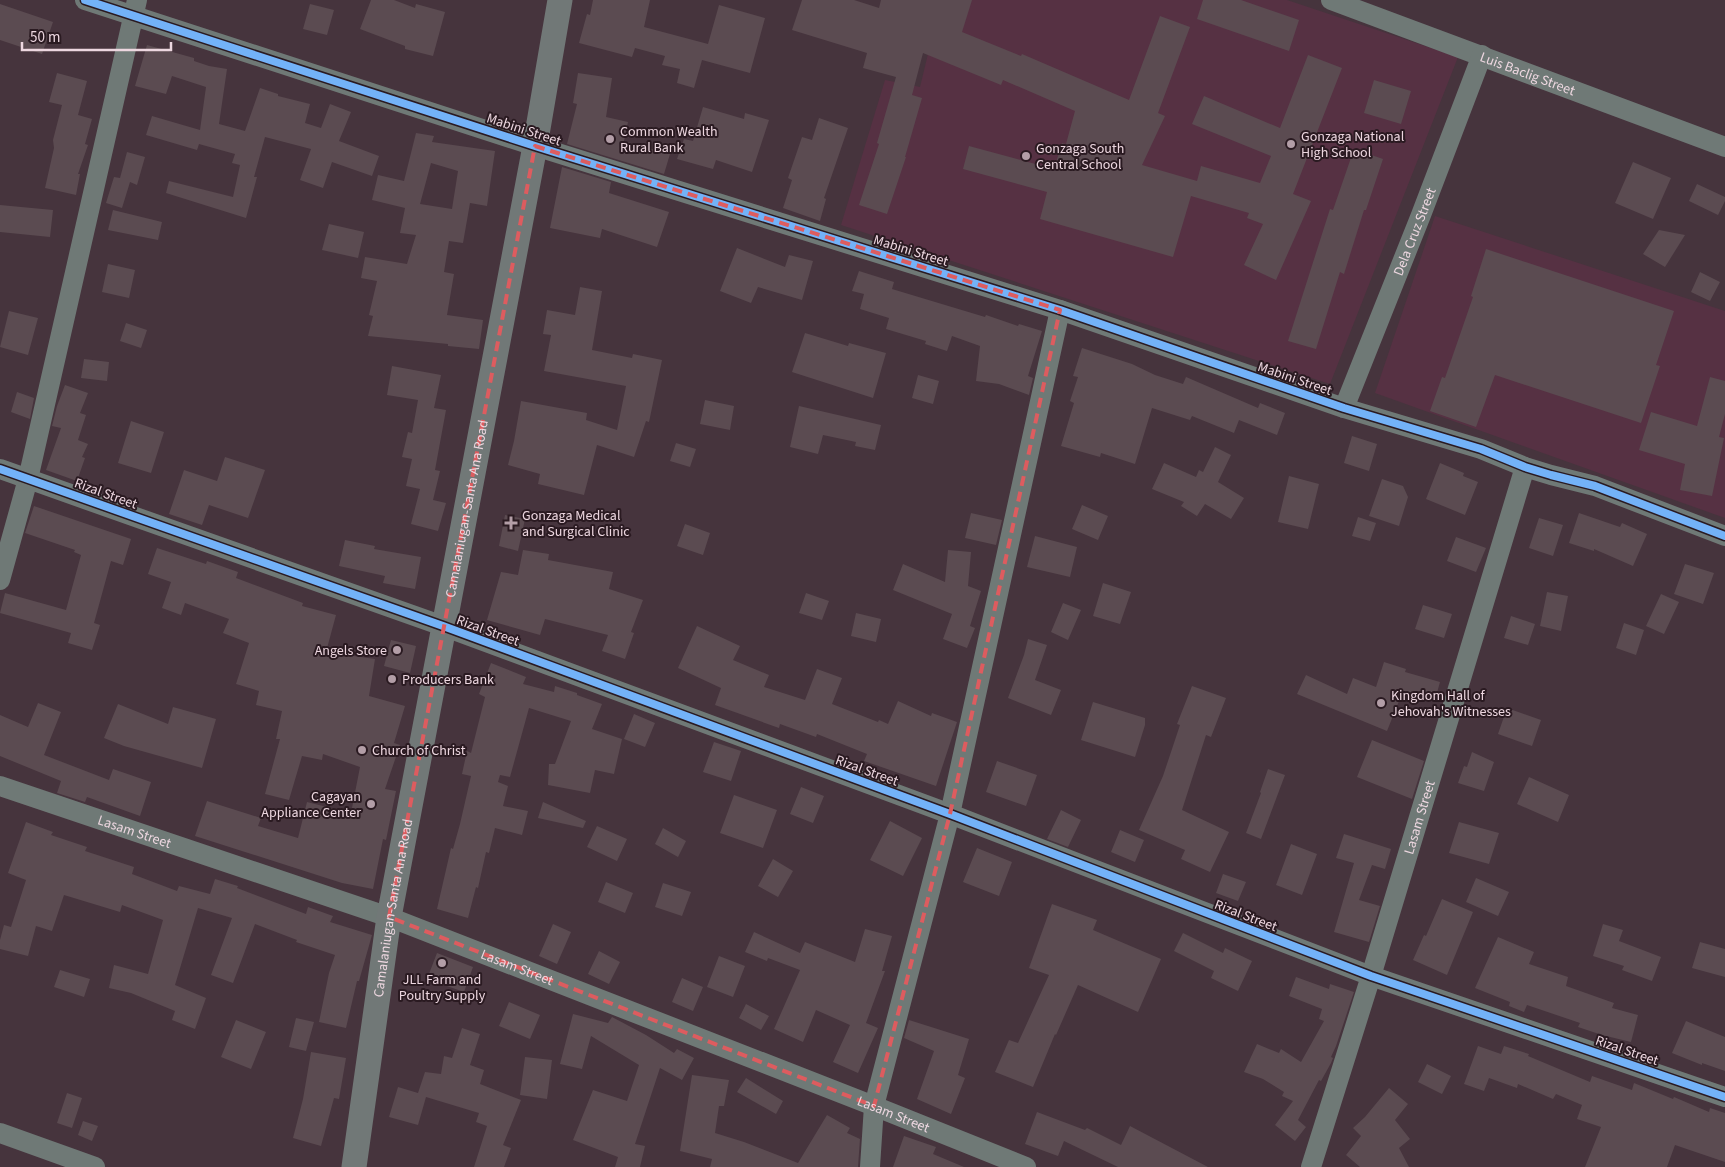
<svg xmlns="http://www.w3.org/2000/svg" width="1725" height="1167" viewBox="0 0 1725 1167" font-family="'Source Sans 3',sans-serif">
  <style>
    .built { fill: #563143 }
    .building { fill: #5b4b51; fill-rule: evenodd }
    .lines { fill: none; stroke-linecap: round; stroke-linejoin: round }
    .minor { stroke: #6f7976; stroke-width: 20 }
    .major { stroke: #717877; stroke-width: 25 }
    .cycleway-casing { stroke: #2a1a21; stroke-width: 11 }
    .cycleway { stroke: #73b2f8; stroke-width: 8 }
    .marked { fill: none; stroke: #dd5c5f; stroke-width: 4; stroke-dasharray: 10 6; stroke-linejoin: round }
    .poi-dot { fill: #b39ea7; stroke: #2a1a21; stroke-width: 2 }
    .labels { text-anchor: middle; stroke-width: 4; stroke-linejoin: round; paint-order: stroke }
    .street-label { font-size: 14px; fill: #edd7e0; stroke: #2a1a21 }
    .poi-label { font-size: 14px; fill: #edd7e0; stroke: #2a1a21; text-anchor: start }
  </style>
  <rect width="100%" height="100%" fill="#46343d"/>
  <path class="built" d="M941,0H1287L1458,57L1330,384L841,225L885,80L920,87Z
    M1435,216L1725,311V518L1375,393Z"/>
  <path class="building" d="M371,0H394L415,8L416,4L445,12L433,56L405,49V46L360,29Z
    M593,0H650L644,27L708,44L719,5L765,18L750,73L702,60L694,88L677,83L680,69L662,65L665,56L635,48L632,57L579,43L587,14L590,15Z
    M802,0H854L879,8L881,0H972L962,32L1021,56L1022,54L1129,100L1160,16L1190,27L1158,113L1165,116L1142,165L1197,181L1201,166L1260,183L1271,156L1192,124L1204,96L1280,128L1308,55L1342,68L1293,194L1311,201L1276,280L1244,265L1263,224L1247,218L1249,213L1191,196L1173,257L1040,219L1047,192L963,169L969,146L1054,169L1062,143L1066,144L1075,111L1003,80L1001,85L923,53L912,95L922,98L905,157H906L887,214L859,205L879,144L877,143L896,77L863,68L867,53L792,30Z
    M1203,0H1241L1299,20L1289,51L1197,19Z
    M0,4L53,22L42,54L0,40Z
    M310,4L334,10L327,35L303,29Z
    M147,45L194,58V61L209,66L227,69L219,124L245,131L260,88L278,94V96L310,104L305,123L321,128L330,104L351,112L339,141L379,156L372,176L332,162L323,188L300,180L311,149L265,137L254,177H257L246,218L166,193L169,181L233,197L240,165L232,163L235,154L199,144L197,150L146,135L152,116L200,130L206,87L172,76L166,94L135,86Z
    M57,73L87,81L78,115L92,119L85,144L88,145L78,174H80L76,195L45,188L54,148L53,140L62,105L49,102Z
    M578,73L612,78L606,117L628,122L624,141L670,154L664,174L567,144L577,104L573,103Z
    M1374,80L1411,91L1401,124L1364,113Z
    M703,107L744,119L745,113L769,120L752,172L716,160L713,169L677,159L684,139L693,141Z
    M819,118L848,128L824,198L826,199L820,221L783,208L792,180L788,178L802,137L812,140Z
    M416,133L434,136L432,142L495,151L487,206L470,203L463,243L449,241L444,272L454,274L447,315L483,320L479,349L448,346V344L368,336L373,316L369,315L377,281L361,278L365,257L407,264L416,235L400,233L405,208L372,200L378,175L404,181ZM431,163L458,171L452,209L420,204Z
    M1354,149L1383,159L1366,210H1364L1344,274L1340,272L1316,349L1288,341L1330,209L1333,210Z
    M127,152L145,157L137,185L130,182L122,208L106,203L114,177L120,178Z
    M1633,162L1671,178L1653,219L1615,203Z
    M562,167L611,182L609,193L669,212L657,247L602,229L600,238L550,228Z
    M1697,184L1725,197V201L1718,215L1689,201Z
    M0,205L53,210L50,237L0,232Z
    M113,210L162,222L158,240L108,230Z
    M329,224L364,232L358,258L322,250Z
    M1659,230L1685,235L1665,267L1643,254Z
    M737,248L785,267L789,255L813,261L802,300L758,287L751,303L720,291Z
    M1486,249L1674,311L1656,365L1660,366L1641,423L1495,375L1476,427L1430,411L1442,377L1445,378L1473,297L1471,296Z
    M108,264L135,270L129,298L102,292Z
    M859,271L894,282L892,289L985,317L986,315L1018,326L1019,324L1042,331L1028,376L1033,378L1029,395L999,384L976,381L980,346L952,336L947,351L925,344L926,341L886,329L889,318L860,309L864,294L852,291Z
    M1700,272L1720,282L1710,301L1691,292Z
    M580,287L602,291L592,350L632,358L633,354L662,360L649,422L646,421L634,457L597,445L584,495L538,484L540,474L508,465L514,441L521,401L587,413L586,420L617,430L626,386L544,371L551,335L543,334L547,310L575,315Z
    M9,311L38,318L28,355L0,347Z
    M126,323L147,330L141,348L120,341Z
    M805,333L848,346L849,343L886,353L873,398L792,372Z
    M1082,348L1132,364L1155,375L1183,384L1186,377L1258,408L1260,403L1285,413L1277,435L1239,420L1234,433L1192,416L1190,420L1152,408L1135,464L1101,453L1100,457L1061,446L1074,403L1070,401L1078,377L1073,376Z
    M84,359L109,362L107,381L81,378Z
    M392,366L441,375L434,408L446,410L435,470L440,471L433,500L446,503L438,531L411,524L420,489L406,486L412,459L402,457L408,432L412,433L418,400L387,395Z
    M918,375L939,381L933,404L912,398Z
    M1710,377L1725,381V414L1719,437L1724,438L1712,496L1680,490L1685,464L1639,450L1651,412L1697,426Z
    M65,385L88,393L80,413L86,415L78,440L88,444L82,457L85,458L77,481L46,470L61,428L52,426L57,406Z
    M17,392L34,398L30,419L11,412Z
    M705,400L734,406L730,430L700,424Z
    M799,406L881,425L875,450L855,446L856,442L823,435L818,454L790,447Z
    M131,421L164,432L151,473L118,463Z
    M1352,436L1377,444L1369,471L1344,463Z
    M676,443L696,449L690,467L670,461Z
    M1215,447L1231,455L1218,482L1244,498L1231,519L1205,504L1197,516L1181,506L1184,502L1152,489L1164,463L1196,477L1199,470L1203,472Z
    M225,457L265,470L248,518L209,505L202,525L169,514L184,470L217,481Z
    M1440,463L1464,473L1463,476L1478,482L1465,515L1426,499Z
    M1289,476L1319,484L1308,529L1278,522Z
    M1382,479L1403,486L1408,497L1399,526L1369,516Z
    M1082,505L1108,516L1098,540L1072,529Z
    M34,506L131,539L123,565L111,561L94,623L100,625L92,650L68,643L71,633L0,613L5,593L66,610L81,555L74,552L75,550L25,533Z
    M971,513L1002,520L996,545L965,538Z
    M1579,513L1620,527L1622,523L1647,534L1633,566L1594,549V551L1569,543Z
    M505,515L525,519L518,551L499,546Z
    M1358,517L1376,523L1370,541L1352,536Z
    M1539,518L1563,525L1553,556L1529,548Z
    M685,524L710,533L703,555L677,546Z
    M1035,536L1077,547L1070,577L1027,567Z
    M1456,537L1486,548L1476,572L1447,561Z
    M345,540L375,546L374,549L421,557L415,589L383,583L385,576L339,566Z
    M157,548L206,564L207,561L238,572L236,578L303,603L302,606L336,615L326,652L375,659L369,696L405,706L394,743L400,745L385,789L396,791L386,840L383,839L373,889L342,883L195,836L207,801L261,818L258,826L298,838L307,802L351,813L360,767L323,754L322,760L302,756L289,800L265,794L280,739H276L282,711L256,705L259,691L236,684L249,643L223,633L229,619L185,603L181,615L162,608L171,582L148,574Z
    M523,550L549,554L548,560L613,572L609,589L643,600L631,632L634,633L625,659L602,651L608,635L545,619L540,635L487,620L501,572L518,575Z
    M948,550L971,552L968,586L981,591L970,626L975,628L967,648L943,639L952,614L893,590L903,564L945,582Z
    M1685,564L1714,573L1703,604L1674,594Z
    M1103,583L1131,592L1120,624L1093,616Z
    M1547,592L1568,596L1561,631L1540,626Z
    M806,593L829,601L822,620L799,613Z
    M1661,594L1679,602L1664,634L1646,626Z
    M1063,603L1081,610L1068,640L1051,632Z
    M1423,605L1452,614L1444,638L1415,629Z
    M856,613L881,619L876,642L851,636Z
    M1511,616L1535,624L1528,645L1504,638Z
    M1624,623L1644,630L1636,655L1616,648Z
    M697,626L740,646L733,660L769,675L764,687L805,700L817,669L842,678L832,704L878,722L879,720L888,724L898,701L931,716L932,713L957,722L936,786L864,761L867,754L817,734L816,737L780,724L779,728L715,705L721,688L678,668Z
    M1028,639L1047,645L1035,680L1061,690L1051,715L1008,698L1024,655Z
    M391,640L416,646L410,673L384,666Z
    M1384,662L1406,669L1405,672L1440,682L1435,700L1403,691L1387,731L1297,694L1306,675L1347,694L1353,678L1376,687Z
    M491,663L526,677L523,684L554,692L555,686L577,693V695L602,704L592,729L622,739L614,774L595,770L590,793L548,785L549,764H555L571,721L529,708L510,777L500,775L498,782L508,786L503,806L528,811L522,835L495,828L489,853L486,852L478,888L476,887L468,918L437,909L451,848L453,849L460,824L471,776L462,774L467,751L471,753L485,697L479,694Z
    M1192,686L1226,698L1211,737L1206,735L1182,810L1229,832L1210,872L1181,859L1185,850L1139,830L1163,776L1180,725L1177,724Z
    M1093,702L1145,718V725L1135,757L1081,740Z
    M38,703L61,712L44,755L109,780L113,769L151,782L140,816L87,797L85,802L57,793L61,781L0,756V715L28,727Z
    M118,704L168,724L173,707L216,719L202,768L124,746L104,738Z
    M1507,708L1541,720L1532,746L1498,734Z
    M634,714L655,723L645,747L624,739Z
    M1372,740L1424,761L1412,799L1357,777Z
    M714,742L741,751L731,781L703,772Z
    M1472,752L1494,762L1484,791L1458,783L1464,766L1467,767Z
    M997,761L1037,775L1026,806L986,792Z
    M1268,769L1285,775L1261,839L1246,833L1261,793L1260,792Z
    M1529,777L1569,795L1558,822L1517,804Z
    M801,787L824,796L813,823L790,814Z
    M734,795L777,810L763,848L720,833Z
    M543,802L586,821L583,828L538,818Z
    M1061,810L1081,820L1068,847L1047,839Z
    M890,821L922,838L903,876L870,860Z
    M26,822L53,832L51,835L87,847L85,851L134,867L132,874L177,891L179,886L210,894L215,879L238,886L237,888L306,914L308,907L333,916L330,922L372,935L359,981H357L346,1028L319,1022L329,973L335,955L296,942L297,940L255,924L233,983L211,975L232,918L198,908L175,985L206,998L195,1029L172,1020L175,1011L131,993L109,988L114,965L148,974L163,920L122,905L120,912L64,895L52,931L36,926L28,956L0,949V940L4,925L11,927L26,880L8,873Z
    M1459,822L1499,833L1489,864L1449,853Z
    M597,826L627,839L617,861L587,847Z
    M663,828L686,841L678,857L655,844Z
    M1120,830L1144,840L1135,862L1111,852Z
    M1344,834L1391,849L1385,869L1372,865L1359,900L1380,906L1369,942L1334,932L1354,863L1336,858Z
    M1291,844L1317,854L1302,895L1276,885Z
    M977,848L1012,862L999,896L963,882Z
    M773,859L793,871L778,897L758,886Z
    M1223,874L1246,882L1238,901L1216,893Z
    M1476,878L1509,892L1498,916L1466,902Z
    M606,882L633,893L625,913L598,902Z
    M663,883L691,892L682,916L655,907Z
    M1442,899L1473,912L1447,975L1413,960L1424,935L1426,936Z
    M1052,904L1097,920L1093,930L1161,959L1138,1012L1078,985L1056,1035L1055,1034L1033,1087L995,1072L1009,1040L1018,1043L1049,975L1029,968Z
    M553,924L571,932L557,964L539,956Z
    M1603,924L1623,930L1619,941L1661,957L1652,981L1622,970L1624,966L1593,956Z
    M865,929L892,936L882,971H885L866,1023L878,1028L858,1073L833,1062L850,1025L816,1010L803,1042L774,1029L800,970L768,958L767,961L745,952L754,932L800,953L805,942L855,962Z
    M1183,933L1223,953L1225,948L1252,961L1238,991L1211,978L1214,971L1174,951Z
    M1498,937L1534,952L1529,964L1568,977L1566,986L1614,1003L1612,1008L1638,1015L1631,1042L1602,1035L1578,1027L1580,1023L1527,1005L1524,1012L1509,1006L1510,1002L1475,988Z
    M1700,942L1725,949V977L1692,968Z
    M599,951L620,962L609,984L588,974Z
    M437,953L473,967L464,992L427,979Z
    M719,956L745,966L733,997L707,987Z
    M60,970L90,979L84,997L54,987Z
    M1296,977L1329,989L1330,984L1354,992L1336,1046L1331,1057L1333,1058L1331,1063L1321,1081L1319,1080L1298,1120L1306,1127L1295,1141L1275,1125L1293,1101L1282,1096L1284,1092L1263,1079L1244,1072L1257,1044L1279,1053L1281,1049L1301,1062L1324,1021L1319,1019L1322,1009L1289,996Z
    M682,978L703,987L693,1011L672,1002Z
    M509,1002L540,1015L530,1039L499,1026Z
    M746,1004L769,1016L761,1030L739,1018Z
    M573,1014L608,1023L612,1017L646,1035L674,1053L677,1049L694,1058L682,1080L660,1068L635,1144L645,1146L640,1167H615L618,1157L573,1140L593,1090L627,1101L639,1065L591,1036L582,1069L560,1064Z
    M296,1018L314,1022L306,1051L289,1047Z
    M236,1020L266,1032L251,1069L221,1057Z
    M909,1020L969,1039L958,1075L965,1078L951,1114L917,1099L934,1051L904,1038Z
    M1686,1021L1725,1037V1071L1702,1063V1065L1672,1053Z
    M462,1028L480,1034L470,1065L484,1070L480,1084L521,1100L503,1145L511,1148L504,1167H474L487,1126L476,1122L479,1113L426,1097L418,1125L389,1117L398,1087L418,1093L425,1072L441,1074L444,1056L452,1058Z
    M1478,1046L1501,1054L1504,1046L1529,1054L1528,1056L1590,1082L1592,1076L1632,1090L1634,1083L1673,1099L1674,1097L1709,1112L1710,1108L1725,1113V1162L1675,1145L1667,1167H1585L1601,1127L1577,1119L1582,1105L1556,1094L1553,1099L1518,1084L1517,1088L1489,1078L1484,1091L1464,1084Z
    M311,1052L346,1058L339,1099L334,1098L321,1146L293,1138L303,1099Z
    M525,1057L552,1060L547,1099L520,1095Z
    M1427,1064L1451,1076L1442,1094L1418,1082Z
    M692,1075L729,1080L724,1106H719L715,1133L744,1142L798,1163L827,1115L850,1128L847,1133L860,1139L858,1167H710L712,1159L680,1151Z
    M746,1078L783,1101L776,1114L737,1092Z
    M1389,1088L1408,1104L1395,1120L1410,1139L1399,1148L1409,1167H1360L1346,1155L1361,1136L1353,1128L1365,1117Z
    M67,1093L82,1098L72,1128L57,1123Z
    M1037,1112L1085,1130L1087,1128L1121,1145L1130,1126L1208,1167H1118L1064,1141L1058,1156L1025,1144Z
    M83,1121L98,1126L92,1141L78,1135Z
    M904,1136L936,1147L933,1154L964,1167H893Z"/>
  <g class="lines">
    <g class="minor">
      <path d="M85,0L535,146L1060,310L1344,408L1481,449L1525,467L1551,475L1595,486L1725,536"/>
      <path id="s1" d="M1331,0L1725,147"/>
      <path id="s2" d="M1344,408L1421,215L1482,55"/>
      <path d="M0,469L443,626L950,814L1371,976L1725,1097"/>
      <path d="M0,580L28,479L137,0"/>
      <path id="s3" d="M0,786L389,917L874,1106L1026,1167"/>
      <path d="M0,1133L95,1167"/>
      <path d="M870,1167L874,1106L950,814L1060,310"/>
      <path id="s4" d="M1311,1167L1371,976L1525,467"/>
    </g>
    <path class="major" id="s5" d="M354,1167L389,917L535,146L560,0"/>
    <g class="cycleway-casing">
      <path id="cycleway" d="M85,0L535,146L1060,310L1344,408L1481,449L1525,467L1551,475L1595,486L1725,536
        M0,469L443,626L950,814L1371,976L1725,1097"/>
    </g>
    <use href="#cycleway" class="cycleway"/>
  </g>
  <path class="marked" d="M535,146L1060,310L950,814L874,1106L389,917Z"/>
  <g class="poi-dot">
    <circle cx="610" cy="139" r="5"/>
    <circle cx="1291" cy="144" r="5"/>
    <circle cx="1026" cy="156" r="5"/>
    <path d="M508.5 515.5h5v5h5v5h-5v5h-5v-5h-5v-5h5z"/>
    <circle cx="397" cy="650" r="5"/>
    <circle cx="392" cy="679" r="5"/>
    <circle cx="1381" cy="703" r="5"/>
    <circle cx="362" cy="750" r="5"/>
    <circle cx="371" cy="804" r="5"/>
    <circle cx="442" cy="963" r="5"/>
  </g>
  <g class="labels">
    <g class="street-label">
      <text dy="5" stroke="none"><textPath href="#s1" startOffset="210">Luis Baclig Street</textPath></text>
      <text transform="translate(524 129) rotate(18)" y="5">Mabini Street</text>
      <text dy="5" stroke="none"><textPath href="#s2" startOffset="190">Dela Cruz Street</textPath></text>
      <text transform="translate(911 250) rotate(17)" y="5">Mabini Street</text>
      <text transform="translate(1295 378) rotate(19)" y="5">Mabini Street</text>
      <text transform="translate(106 493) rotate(20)" y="5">Rizal Street</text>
      <text dy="5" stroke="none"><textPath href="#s5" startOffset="668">Camalaniugan-Santa Ana Road</textPath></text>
      <text transform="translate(488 630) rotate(20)" y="5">Rizal Street</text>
      <text transform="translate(867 770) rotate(20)" y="5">Rizal Street</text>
      <text dy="5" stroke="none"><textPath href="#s4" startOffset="366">Lasam Street</textPath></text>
      <text dy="5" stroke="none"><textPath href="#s3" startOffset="142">Lasam Street</textPath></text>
      <text dy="5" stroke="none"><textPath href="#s5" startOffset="262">Camalaniugan-Santa Ana Road</textPath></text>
      <text transform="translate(1246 915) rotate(21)" y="5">Rizal Street</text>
      <text dy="5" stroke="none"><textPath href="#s3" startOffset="548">Lasam Street</textPath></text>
      <text transform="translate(1627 1050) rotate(19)" y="5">Rizal Street</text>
      <text dy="5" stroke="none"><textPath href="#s3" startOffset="952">Lasam Street</textPath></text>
    </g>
    <g class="poi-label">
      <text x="620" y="136">Common Wealth<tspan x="620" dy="16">Rural Bank</tspan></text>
      <text x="1301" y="141">Gonzaga National<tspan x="1301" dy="16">High School</tspan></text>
      <text x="1036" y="153">Gonzaga South<tspan x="1036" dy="16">Central School</tspan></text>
      <text x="522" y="520">Gonzaga Medical<tspan x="522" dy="16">and Surgical Clinic</tspan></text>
      <text x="387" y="655" text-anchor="end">Angels Store</text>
      <text x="402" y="684">Producers Bank</text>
      <text x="1391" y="700">Kingdom Hall of<tspan x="1391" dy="16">Jehovah's Witnesses</tspan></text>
      <text x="372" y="755">Church of Christ</text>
      <text x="361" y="801" text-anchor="end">Cagayan<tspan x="361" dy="16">Appliance Center</tspan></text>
      <text x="442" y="984" text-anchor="middle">JLL Farm and<tspan x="442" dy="16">Poultry Supply</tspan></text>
    </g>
  </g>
  <path d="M22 42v8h149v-8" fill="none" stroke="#edd7e0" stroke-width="2.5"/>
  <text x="30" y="42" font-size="15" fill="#edd7e0" stroke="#2a1a21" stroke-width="4" paint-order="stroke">50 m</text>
</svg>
